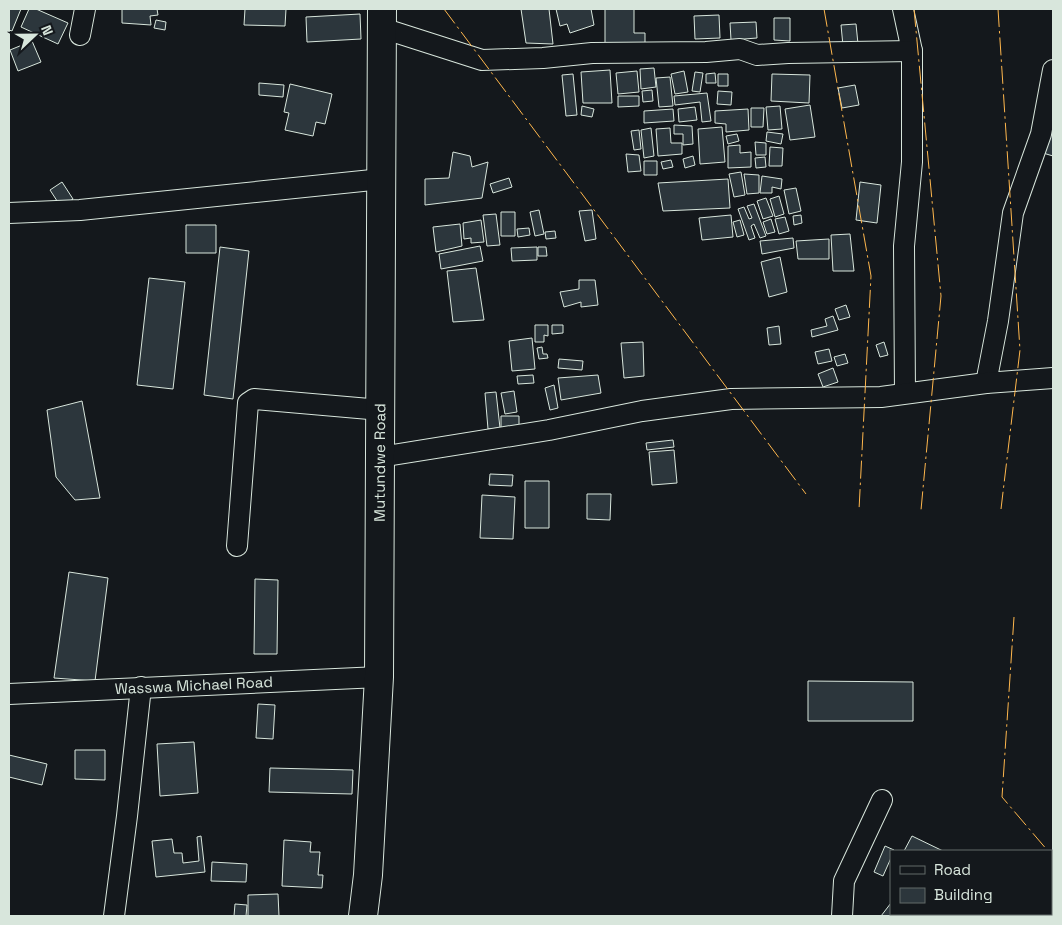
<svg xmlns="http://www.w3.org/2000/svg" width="1062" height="925" viewBox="0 0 1062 925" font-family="'Space Grotesk',sans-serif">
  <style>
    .building { fill: #2c363c; stroke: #d8e6dc }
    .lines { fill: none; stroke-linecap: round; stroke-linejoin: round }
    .minor-casing { stroke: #d8e6dc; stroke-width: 22 }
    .secondary-casing { stroke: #d8e6dc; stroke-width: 30 }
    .minor { stroke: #14181c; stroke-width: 20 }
    .secondary { stroke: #14181c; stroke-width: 28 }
    .power { stroke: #ffb74d; stroke-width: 1; stroke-dasharray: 18 4 2.5 4; stroke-linecap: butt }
    .labels { text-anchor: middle; stroke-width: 4; stroke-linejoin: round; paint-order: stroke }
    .street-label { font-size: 15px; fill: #d8e6dc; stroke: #14181c }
  </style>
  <rect width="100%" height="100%" fill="#14181c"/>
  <path class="building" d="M9,9H21L12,31L9,30Z
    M29,9H36L68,23L58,44L21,27Z
    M122,9H157L158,15L150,16L151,25L122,23Z
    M245,9H286L285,26L244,25Z
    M521,9H549L553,44L526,43Z
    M556,9H591L594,25L570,33L567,24L560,26Z
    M605,9H634V33H645V50H605Z
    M360,14L361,39L307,42L306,17Z
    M719,15L720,38L695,39L694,16Z
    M774,18H790V41L774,40Z
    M156,20L166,22L165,30L154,28Z
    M756,22L757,38L731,40L730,23Z
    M856,24L858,44L843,46L841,25Z
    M32,41L41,62L18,71L10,50Z
    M654,68L656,87L641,89L640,69Z
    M610,70L612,103H583L581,72Z
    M637,71L639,92L618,94L616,73Z
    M684,71L688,92L675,94L671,74Z
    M695,72L703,73L700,92L692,91Z
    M715,73L716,83H706V74Z
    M573,74L577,115L566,116L562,75Z
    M718,74H728V86H718Z
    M772,74L810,75L809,103L771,101Z
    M670,77L673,106L659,107L656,78Z
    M259,83L284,85L283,97L259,95Z
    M290,84L332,94L325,124L316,122L313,136L285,130L289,113L284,112Z
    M855,85L859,105L842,108L838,88Z
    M652,90L653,101L643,102L642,91Z
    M718,91L732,92L731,105L717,104Z
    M707,93L711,121L702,122L700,102L675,105L674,96Z
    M618,96H639V106L618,107Z
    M810,105L815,137L790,140L785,109Z
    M582,106L594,109L592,117L581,115Z
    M780,106L782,129L768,130L766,107Z
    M695,107L697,120L679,122L678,109Z
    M751,108H764L763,127H751Z
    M673,109L674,121L644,123V111Z
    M748,109L749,130L726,132V124L715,123V111Z
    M1053,122V156L1043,153Z
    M674,125L692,126L693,144L683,145V134H674Z
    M722,127L725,162L700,164L698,129Z
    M651,128L654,156L644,158L641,130Z
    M670,128L671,143H682V154L658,156L656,129Z
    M639,130L641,149L634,150L631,131Z
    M767,132L783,134L781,144L766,141Z
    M737,134L739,141L728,144L726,136Z
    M755,142L766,143V155H756Z
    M740,145V153L751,152V167L728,168V146Z
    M770,147L783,148L782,166H769Z
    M453,152L470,156L472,167L488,162L482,198L425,205V179L449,178Z
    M626,154L639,155L641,171L628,172Z
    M693,156L695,165L685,168L683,159Z
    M765,157L766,167L756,168L755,158Z
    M671,160L673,167L663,169L661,162Z
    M644,161H657V175H644Z
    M741,172L745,195L734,197L729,174Z
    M744,174L759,175V193L747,194Z
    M762,176L782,179L781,189L772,187V193H760Z
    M509,178L512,187L493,193L490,184Z
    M728,179L730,208L663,211L658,183Z
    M62,182L73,199L61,207L50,190Z
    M860,182L881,185L877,223L856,220Z
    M796,188L801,211L789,214L784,190Z
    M779,196L784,214L775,217L770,199Z
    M766,198L773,216L763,219L757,201Z
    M754,204L766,236L760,238L754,224L751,226L755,238L749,240L738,209L744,207L749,219L752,218L747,206Z
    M539,210L544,234L535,236L530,212Z
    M592,210L596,239L585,241L579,211Z
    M501,212H515V236H501Z
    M496,214L500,245L487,246L483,215Z
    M731,215L733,237L702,240L699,218Z
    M801,215L802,223L794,225L793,216Z
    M785,217L789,231L779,234L775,219Z
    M771,219L775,232L767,234L763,222Z
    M481,220L484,242L471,243V238L464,239L463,223Z
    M740,220L744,235L737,237L733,222Z
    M460,224L462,246L436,252L433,227Z
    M186,225H216V253H186Z
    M529,228L530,235L518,237L517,229Z
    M555,231L556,238L546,239L545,232Z
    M850,234L854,271H833L831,235Z
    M793,238L794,248L762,254L760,241Z
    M829,239V259H798L796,241Z
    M480,246L483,261L441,269L439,254Z
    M220,247L249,251L233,399L204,395Z
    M537,247V260L512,261L511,248Z
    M538,247H546L547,256H538Z
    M780,257L787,292L769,297L761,262Z
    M476,268L484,320L453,322L447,271Z
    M149,278L185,282L173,389L137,385Z
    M579,280H595L598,305L581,307V302L564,307L560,292L579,289Z
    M846,305L850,317L839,320L835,309Z
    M833,316L838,330L812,337L811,330L827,326L825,319Z
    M535,325H548V336L544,335V342H535Z
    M552,325H563V333L552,334Z
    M779,326L781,344L769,345L767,328Z
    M532,338L535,369L512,371L509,341Z
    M643,342L644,376L624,378L621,343Z
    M884,342L888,355L880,357L876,345Z
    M542,347L543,354H547L548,358L539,359L537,348Z
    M829,349L832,361L818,364L815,352Z
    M845,354L848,363L837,366L834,357Z
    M559,359L583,361L582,370L558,368Z
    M833,368L838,382L823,387L818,374Z
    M533,375L534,383L518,384L517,376Z
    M598,375L601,393L561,400L558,378Z
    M554,385L558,408L550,410L545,388Z
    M514,391L517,412L505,414L501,393Z
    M496,392L500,428L488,429L485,393Z
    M82,401L100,498L75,500L56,477L47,410Z
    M501,416H519V430L501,429Z
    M673,440L674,447L647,450L646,443Z
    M674,450L677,483L652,485L649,452Z
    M490,474L513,475L512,486L489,485Z
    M525,481H549V528H525Z
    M587,494H611L610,520L587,519Z
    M482,495L515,497L513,539L480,538Z
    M69,572L108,578L95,681L54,678Z
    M255,579L278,580L277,654H254Z
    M808,681L913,682V721H808Z
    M258,704L275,705L273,739L256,738Z
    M194,742L198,793L160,796L157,744Z
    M75,750H105V780L75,779Z
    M9,755L47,764L42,785L9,777Z
    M270,768L353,770L352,794L269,792Z
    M201,836L205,872L156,877L152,841L172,839L174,853H182L183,863L199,861L197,837Z
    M912,836L943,851H904Z
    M284,840L311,842L310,852H320L318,875H323L322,888L282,886Z
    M885,846L894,850L891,851V858L883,876L874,872Z
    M212,862L247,864L246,882L211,881Z
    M278,894L279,916H248V895Z
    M891,903V914H923L921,916H881Z
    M235,904L247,905L246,916H234Z"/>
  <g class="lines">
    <g class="minor-casing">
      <g id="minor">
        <path d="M903,9L912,51V162L904,246L905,393"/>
        <path d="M382,28L482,60L543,58L592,53L706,52L740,49L757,55L788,53L912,51"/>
        <path d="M80,35L85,9"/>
        <path d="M9,213L80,210L382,179"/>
        <path d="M986,383L998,321L1013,213L1041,134L1053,70"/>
        <path d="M380,457L549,430L642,411L731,399L881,397L986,383L1053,378"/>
        <path d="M237,546L248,403L254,399L381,410"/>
        <path id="s1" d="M9,694L379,677"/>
        <path d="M114,916L127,816L141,687"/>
        <path d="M842,916L844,881L882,800"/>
      </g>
    </g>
    <g class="secondary-casing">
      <g id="secondary">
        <path id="s2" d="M363,916L368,875L379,677L382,9"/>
      </g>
    </g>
    <use href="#minor" class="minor"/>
    <use href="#secondary" class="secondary"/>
    <path class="power" d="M444,9L806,494
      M824,9L871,276L859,510
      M914,9L941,296L921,510
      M998,9L1020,350L1001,509
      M1014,617L1002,797L1048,851
      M1051,855L1053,858"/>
  </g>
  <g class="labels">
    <g class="street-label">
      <text dy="5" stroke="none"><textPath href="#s2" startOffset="454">Mutundwe Road</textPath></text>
      <text dy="5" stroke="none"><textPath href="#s1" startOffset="185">Wasswa Michael Road</textPath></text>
    </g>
  </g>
  <rect width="1062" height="925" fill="none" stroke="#d8e6dc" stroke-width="20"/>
  <rect x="890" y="850" width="162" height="65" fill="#14181c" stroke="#626a69"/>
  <rect x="900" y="866" width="25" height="8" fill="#14181c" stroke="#626a69"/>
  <text x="934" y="875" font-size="15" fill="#d8e6dc">Road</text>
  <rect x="900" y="888" width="25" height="15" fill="#2c363c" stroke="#626a69"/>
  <text x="934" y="900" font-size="15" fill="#d8e6dc">Building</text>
  <g transform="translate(35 35) rotate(68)" stroke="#14181c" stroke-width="4" paint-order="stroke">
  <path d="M0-4L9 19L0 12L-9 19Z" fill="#d8e6dc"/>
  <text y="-8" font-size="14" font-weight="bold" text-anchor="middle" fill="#d8e6dc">N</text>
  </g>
</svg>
